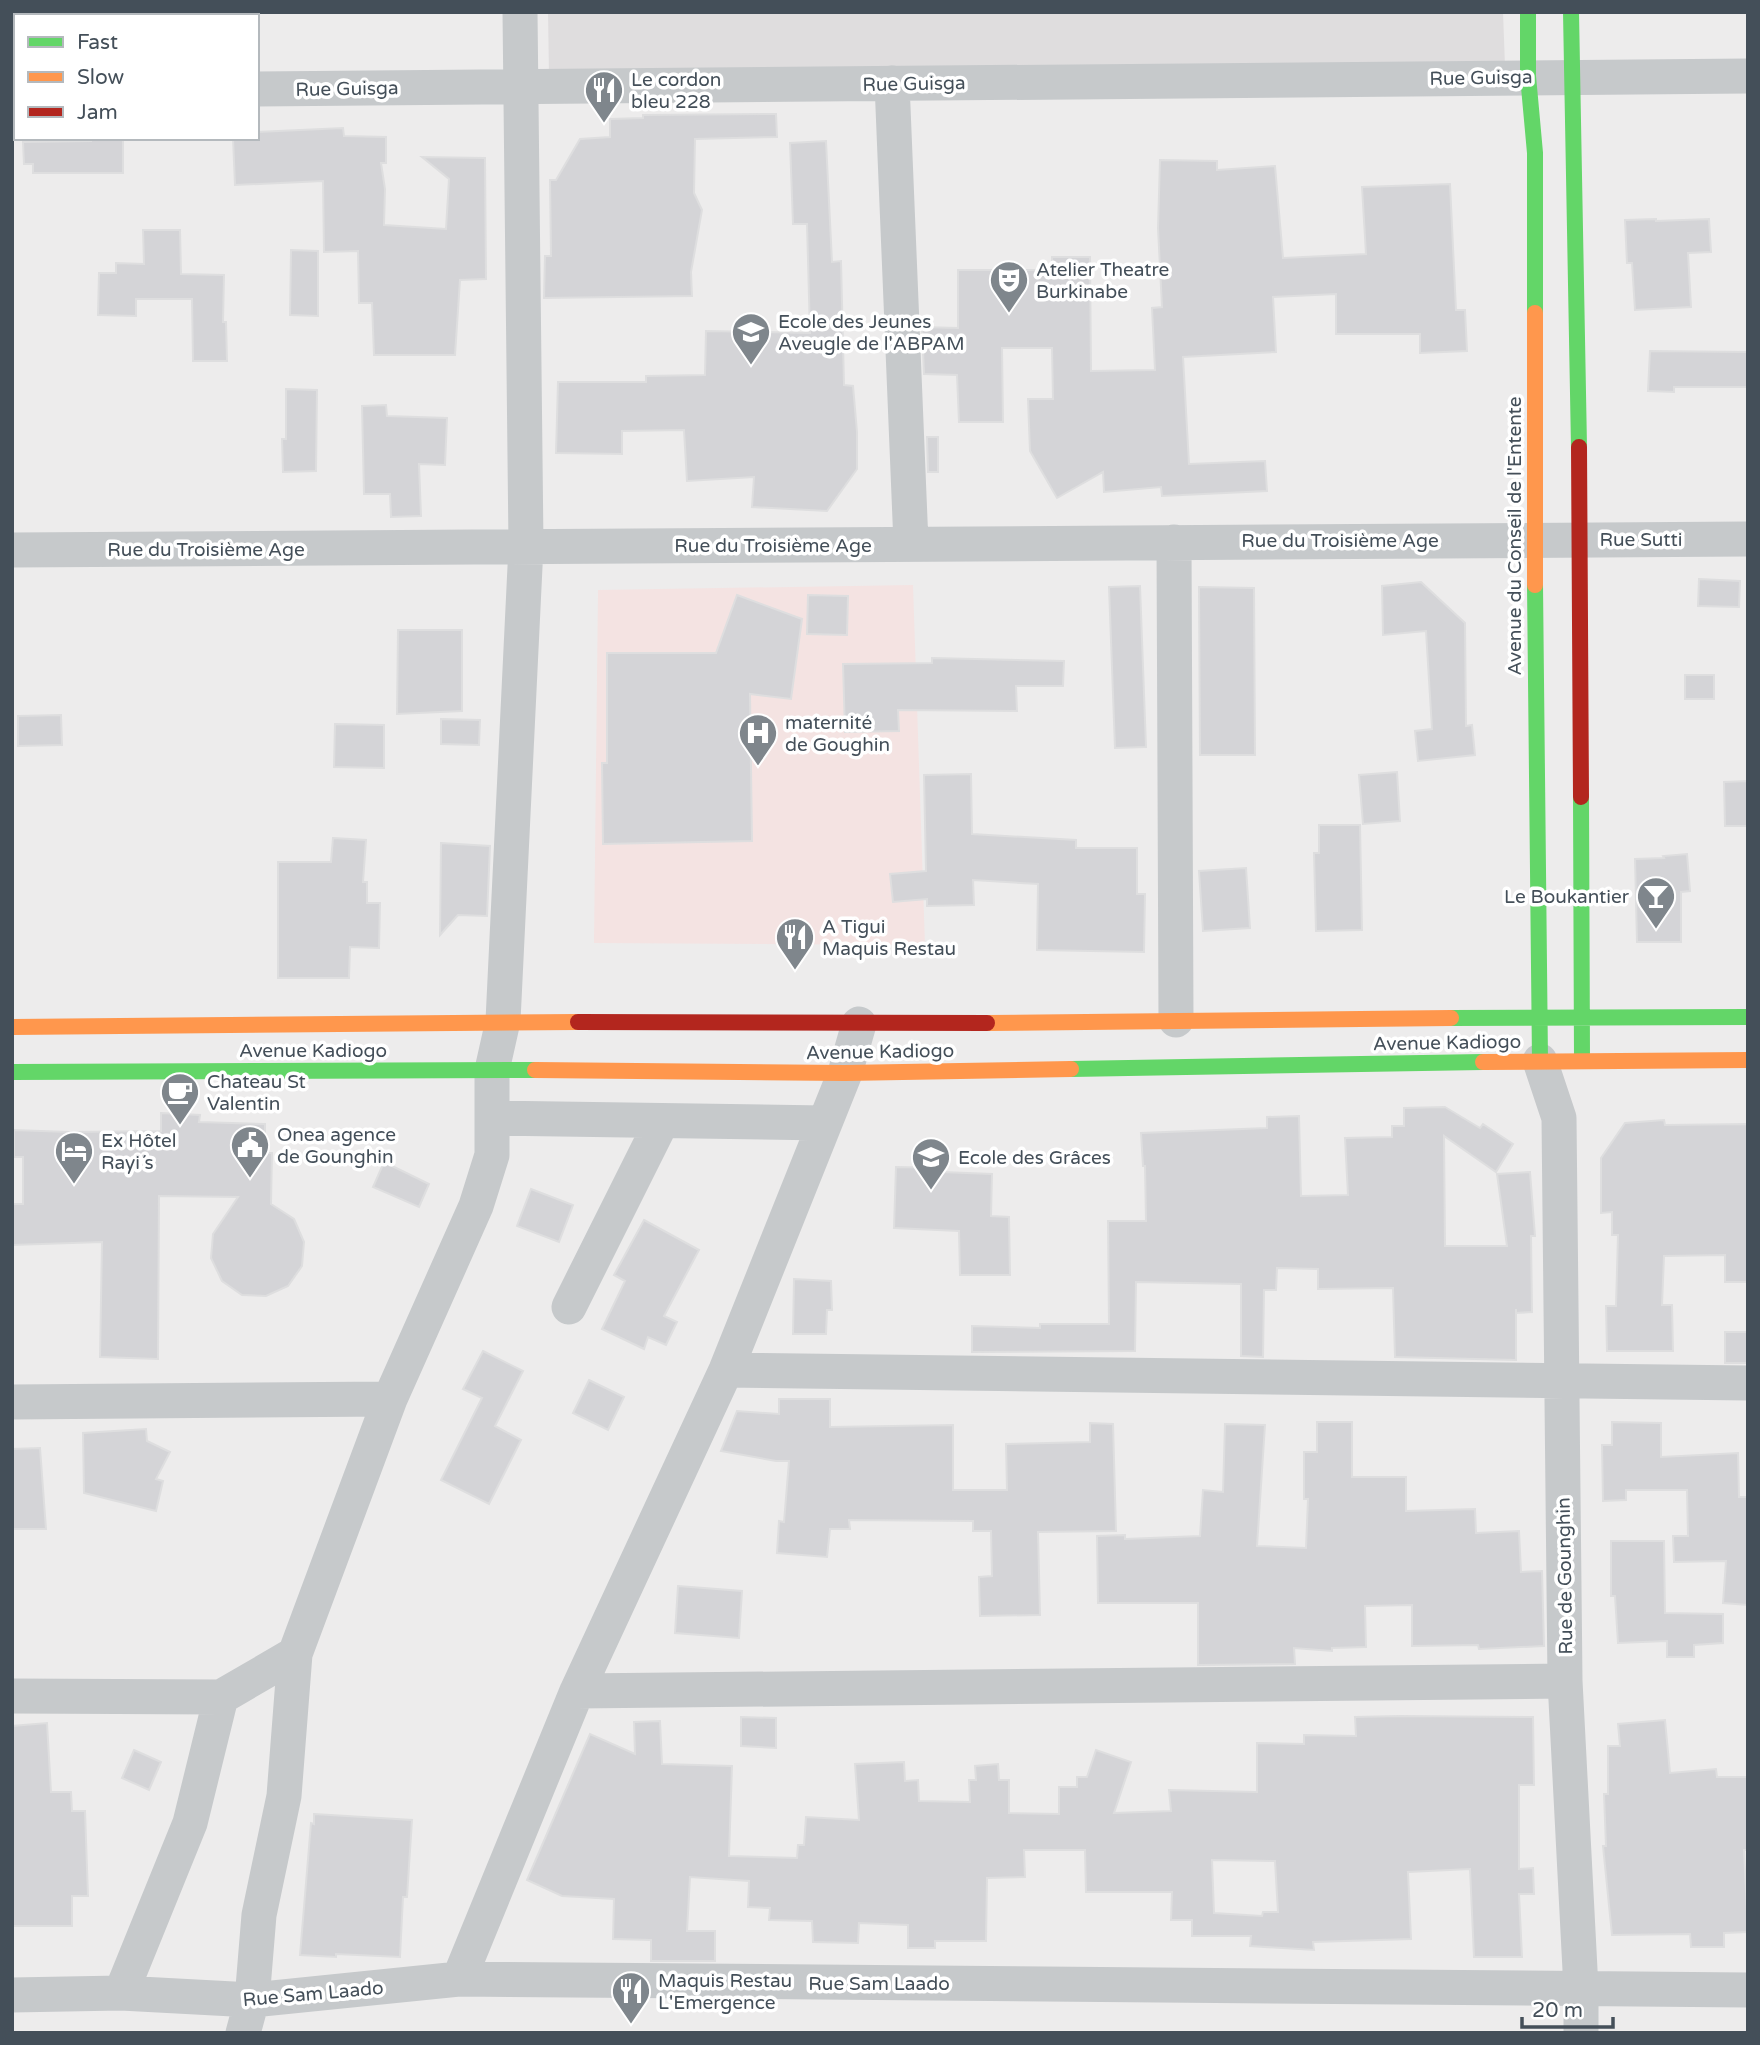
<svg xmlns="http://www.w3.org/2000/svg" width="1760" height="2045" viewBox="0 0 1760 2045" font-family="'Varela Round',sans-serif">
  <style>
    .education { fill: #dfddde }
    .medical { fill: #f4e3e2 }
    .building { fill: #d4d4d7; stroke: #dededf; stroke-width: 2; fill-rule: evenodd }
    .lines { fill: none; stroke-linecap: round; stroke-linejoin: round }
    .street { stroke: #c6c9cb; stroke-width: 35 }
    .fast { stroke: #63d668; stroke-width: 16 }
    .slow { stroke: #ff974d; stroke-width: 16 }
    .jam { stroke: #b3261e; stroke-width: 16 }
    .labels { text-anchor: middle; stroke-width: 7; stroke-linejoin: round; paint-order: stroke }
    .street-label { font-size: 19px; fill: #444f59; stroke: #fff }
    .poi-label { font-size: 19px; fill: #444f59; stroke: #fff; text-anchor: start }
  </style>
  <rect width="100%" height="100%" fill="#edecec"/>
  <path class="education" d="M548,12H1503L1505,66L549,76Z"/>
  <path class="medical" d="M913,585L925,945L594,943L598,590Z"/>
  <path class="building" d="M776,114L777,137L695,139L694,193L702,210L691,272L692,296L544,298L545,256H551L550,180H556L580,139L610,137V119L643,118V115Z
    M343,128L344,136L386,137V163H381L385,189L384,225L446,229L449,179L422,157L485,158L486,279L460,280L455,355H374L372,303H359L358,251L324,252L323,181L235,185L233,138H257V132Z
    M91,138H123V173H33V164H24L23,142L91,141Z
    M826,141L832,262L841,261L844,385L853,386L857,432V469L827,511L752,507L754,477L687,481L684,430L622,431V454L556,453L558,382H646V376L705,375L706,331L810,333L807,224H793L790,143Z
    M1160,160L1217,161V170L1275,166L1283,258L1366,254L1362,187L1450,184L1456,310H1465L1467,351L1420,353V334H1336V294L1273,297L1276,352L1183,357L1189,464L1265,461L1267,491L1162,496L1161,487L1104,492L1103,472L1057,498L1030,451L1028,399H1053L1052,348H1002L1003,422H959L957,375L924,374L922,327L958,328V270H1052V257H1090L1091,371L1155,370L1152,308L1162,307L1158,228Z
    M1656,219V221L1709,219L1711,252L1688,253L1691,307L1635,310L1632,263H1627L1625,220Z
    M143,230H180L181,274L224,275L223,322H226L227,361H193L192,299H136V316L98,315L99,273H116V263L144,264Z
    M291,250L318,251V316L290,315Z
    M1650,351L1748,352V387H1674V392L1648,391Z
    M286,389L317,390L316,471L283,472L282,439H286Z
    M386,405L387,416L447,418L445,465L419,464L421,516L391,517L390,494H364L362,406Z
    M927,437H938V472H928Z
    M1699,579L1740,581L1739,607L1698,606Z
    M1421,582L1465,623L1466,726L1472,725L1475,755L1418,761L1415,731L1432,729L1426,631L1383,635L1382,586Z
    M1140,586L1146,747L1115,748L1109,587Z
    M1199,587L1254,588L1255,755H1200Z
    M737,595L802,619L791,699L750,694L752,841L603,844L602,763H607V653H716Z
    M808,595L848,596L847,635L807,634Z
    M398,630H462V711L397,714Z
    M932,658L1064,661L1063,686H1016L1017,711L898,710L899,731L845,732L843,664L932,663Z
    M1685,675H1714V699H1685Z
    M61,715L62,745L18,746V716Z
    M441,719L480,720L479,745L441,744Z
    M335,724L384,725V768L334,767Z
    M1397,772L1400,821L1363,824L1359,775Z
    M971,774L972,834L1076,840V848H1137V894H1145L1144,952L1037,950L1038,884L973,880L974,905L927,906V899L893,902L890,874L926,871L924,775Z
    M1748,781V826H1725L1724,782Z
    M1319,825H1360L1362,930L1316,931L1314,853H1319Z
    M333,838L366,840L363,882H367V903H380L379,948L350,947L349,978H278V862H331Z
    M441,843L490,846L487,916L458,915L440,935Z
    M1687,854L1690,891L1681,892V942H1637L1635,859L1664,858L1663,856Z
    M1246,868L1250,928L1203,931L1199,871Z
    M1445,1107L1480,1128L1483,1124L1513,1144L1496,1172L1444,1136L1445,1246H1507L1497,1174L1530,1172L1535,1236H1531L1532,1312L1516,1313V1309V1360L1395,1357L1393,1288L1318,1289V1269L1277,1268L1276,1290H1264L1263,1357L1241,1356V1284L1136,1282L1135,1351L972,1352V1326L1040,1328V1324H1109L1108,1221H1146L1145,1166H1143L1141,1133L1267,1128V1117L1299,1116L1301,1196L1348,1195L1345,1138L1392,1137V1126H1404V1108Z
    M161,1113L200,1115L199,1122L265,1124V1153H272L271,1204L294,1219L304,1242L302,1266L288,1286L266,1296L242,1295L222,1281L211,1258L213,1234L238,1197L159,1196L158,1359L100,1357L102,1242L12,1245V1204H23V1157H14V1130L69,1132L161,1131Z
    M1664,1120L1665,1125L1748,1124V1282H1725V1255L1664,1256L1662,1305H1672L1673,1351H1607L1606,1306H1616L1618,1235H1612V1212L1601,1213V1158L1625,1123Z
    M384,1162L429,1184L419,1207L373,1187Z
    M896,1167L942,1168V1172L992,1174L991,1216L1009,1217L1010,1275H960L959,1231L894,1228Z
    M531,1189L573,1205L559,1242L517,1226Z
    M644,1220L699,1250L664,1316L677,1322L666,1345L648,1337L644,1349L602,1329L625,1281L614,1275Z
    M794,1279L831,1281L832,1310H827L826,1334H793Z
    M1725,1332H1748V1363H1725Z
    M483,1351L523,1371L495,1426L521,1440L489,1504L441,1480L482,1398L463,1389Z
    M589,1380L624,1397L608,1430L573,1413Z
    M779,1399H830V1427L953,1425V1490H1007L1006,1444L1090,1442V1423L1113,1424L1116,1531L1038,1532L1040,1615L980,1616L979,1577L992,1576L991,1531H973V1521L849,1520L850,1529H830L827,1557L777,1553L779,1521L784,1522L789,1461H776L721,1451L737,1411L779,1414Z
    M1317,1422H1352V1477H1406V1511L1475,1509L1476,1533L1519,1531L1521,1572L1542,1571L1544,1646L1479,1649L1478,1645L1412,1646V1605L1365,1606L1366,1647L1332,1648V1651L1294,1648L1295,1664L1198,1665V1603H1098L1097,1536L1125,1535V1539L1200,1536L1203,1490L1223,1492L1225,1424L1265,1425L1257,1546L1306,1548L1308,1499H1304V1452H1317Z
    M1612,1422L1661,1423V1457L1738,1453L1739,1497H1748V1605L1723,1603L1726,1561L1674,1562L1673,1536H1688L1687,1490H1626V1500L1603,1501L1602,1445H1612Z
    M146,1429L147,1441L170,1452L156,1479L163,1481L156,1511L84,1493L83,1433Z
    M40,1448L46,1529H12V1449Z
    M1611,1541H1664L1665,1613L1723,1614V1643L1694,1645V1657H1667V1641L1618,1643L1615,1596H1611Z
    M678,1586L742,1591L739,1638L675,1633Z
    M1400,1716L1533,1717L1534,1785H1519V1869L1533,1868L1534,1894H1519L1522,1957H1474L1470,1869L1408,1872L1411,1939L1313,1942L1314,1950L1250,1946L1251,1936H1192V1920H1171L1172,1892H1086L1085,1850H1024L1025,1877L987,1878L986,1941H935V1948H908V1925L859,1923L858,1943L813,1942L812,1921L769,1920L770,1908L748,1907L749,1881L690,1877L687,1931H715V1961H651V1940L613,1939L614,1899L562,1896L527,1880L590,1734L635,1754L634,1722L660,1721L662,1764L732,1766L729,1856L797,1858L798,1845H804L806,1817L859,1820L855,1764L904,1762L905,1781L918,1780L919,1801L970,1802L969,1780H976L975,1766L998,1764L999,1780H1009V1813L1059,1814V1787H1077V1777H1087L1096,1750L1131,1762L1114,1813L1171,1811L1169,1790L1257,1792V1743L1304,1744V1735L1356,1736L1355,1717ZM1212,1860L1275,1861L1278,1912H1263L1262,1916L1214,1913Z
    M741,1717L776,1718V1748L741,1746Z
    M1665,1720L1670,1773L1716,1769L1717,1777H1748V1850H1744L1748,1932L1724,1933V1947H1691L1690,1934L1612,1935L1603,1846H1606L1604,1794H1608V1746H1620L1618,1724Z
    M47,1723L51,1792H71L72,1811H85L88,1896H72V1926H12V1726Z
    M134,1750L161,1762L149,1790L122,1778Z
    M314,1814L412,1820L407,1897H403L400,1957L336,1954V1957L300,1955L311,1823L314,1824Z"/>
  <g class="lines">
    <path class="street" d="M892,83L911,544
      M257,89L1748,76
      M12,92H16
      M1174,542L1176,1020
      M12,550L1748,539
      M1540,1061L1559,1118L1565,1681L1581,1989V2033
      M493,1118L825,1123
      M569,1307L662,1121
      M726,1370L1748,1383
      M12,1402L390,1399
      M577,1691L1565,1681
      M12,1696L221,1697
      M459,1979L577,1691L726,1370L845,1073L859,1024
      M121,1993L190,1823L221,1697L295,1654
      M12,1995L121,1993L252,2000L459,1979L1748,1990
      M243,2033L252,2000L259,1915L284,1796L295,1654L390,1399L476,1206L492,1155V1070L503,1021L526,546L520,12"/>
    <path class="fast" d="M1528,12V76L1535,153V313
      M1571,12L1579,447
      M1535,585L1540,1061
      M1581,797L1582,1061
      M1451,1018L1748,1017
      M1071,1069L1483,1062
      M12,1072L535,1070"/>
    <path class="slow" d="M1535,313V585
      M987,1023L1451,1018
      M12,1027L578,1022
      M1483,1062L1748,1060
      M535,1070L845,1073L1071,1069"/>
    <path class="jam" d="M1579,447L1581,797
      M578,1022L987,1023"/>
  </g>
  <defs>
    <g id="restaurant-pin" transform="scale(2.0125)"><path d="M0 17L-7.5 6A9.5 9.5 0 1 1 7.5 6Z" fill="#7f868c" stroke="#fff"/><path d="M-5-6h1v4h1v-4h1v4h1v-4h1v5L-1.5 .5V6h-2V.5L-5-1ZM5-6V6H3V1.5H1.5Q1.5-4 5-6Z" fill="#fff"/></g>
    <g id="theatre-pin" transform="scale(2.0125)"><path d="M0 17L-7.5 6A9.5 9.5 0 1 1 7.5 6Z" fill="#7f868c" stroke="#fff"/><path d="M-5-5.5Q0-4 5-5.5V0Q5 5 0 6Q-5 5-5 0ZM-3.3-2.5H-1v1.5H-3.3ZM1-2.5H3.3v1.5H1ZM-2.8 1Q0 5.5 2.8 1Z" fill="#fff"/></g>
    <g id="school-pin" transform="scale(2.0125)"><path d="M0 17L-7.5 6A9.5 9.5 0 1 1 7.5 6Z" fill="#7f868c" stroke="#fff"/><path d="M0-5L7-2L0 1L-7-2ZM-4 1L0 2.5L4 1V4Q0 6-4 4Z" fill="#fff"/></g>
    <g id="hospital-pin" transform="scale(2.0125)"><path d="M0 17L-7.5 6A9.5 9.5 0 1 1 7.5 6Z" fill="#7f868c" stroke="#fff"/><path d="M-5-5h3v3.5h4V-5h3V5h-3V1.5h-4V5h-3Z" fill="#fff"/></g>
    <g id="bar-pin" transform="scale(2.0125)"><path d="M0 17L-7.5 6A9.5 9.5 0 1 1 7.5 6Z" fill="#7f868c" stroke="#fff"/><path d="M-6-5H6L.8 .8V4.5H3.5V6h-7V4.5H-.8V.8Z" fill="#fff"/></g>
    <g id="cafe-pin" transform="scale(2.0125)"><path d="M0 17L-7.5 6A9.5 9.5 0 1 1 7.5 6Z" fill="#7f868c" stroke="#fff"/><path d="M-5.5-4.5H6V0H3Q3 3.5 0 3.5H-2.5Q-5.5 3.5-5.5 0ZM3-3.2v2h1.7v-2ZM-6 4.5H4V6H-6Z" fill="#fff"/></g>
    <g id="civic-pin" transform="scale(2.0125)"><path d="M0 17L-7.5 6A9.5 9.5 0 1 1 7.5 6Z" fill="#7f868c" stroke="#fff"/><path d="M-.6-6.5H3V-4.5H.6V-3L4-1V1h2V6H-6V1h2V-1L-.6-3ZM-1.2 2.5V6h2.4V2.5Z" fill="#fff"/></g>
    <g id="hotel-pin" transform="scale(2.0125)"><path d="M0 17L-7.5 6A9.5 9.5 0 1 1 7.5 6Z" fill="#7f868c" stroke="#fff"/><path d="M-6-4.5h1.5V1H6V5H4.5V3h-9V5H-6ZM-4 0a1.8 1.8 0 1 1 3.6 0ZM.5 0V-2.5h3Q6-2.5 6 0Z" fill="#fff"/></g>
  </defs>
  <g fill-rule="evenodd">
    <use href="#restaurant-pin" x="604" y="90"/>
    <use href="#theatre-pin" x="1009" y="280"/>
    <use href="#school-pin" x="751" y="332"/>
    <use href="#hospital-pin" x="758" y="733"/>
    <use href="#bar-pin" x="1656" y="896"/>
    <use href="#restaurant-pin" x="795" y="937"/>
    <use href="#cafe-pin" x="180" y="1092"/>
    <use href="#civic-pin" x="250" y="1145"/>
    <use href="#hotel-pin" x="74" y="1151"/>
    <use href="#school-pin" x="931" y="1157"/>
    <use href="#restaurant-pin" x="631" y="1991"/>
  </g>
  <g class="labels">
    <g class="street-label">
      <text transform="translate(1481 77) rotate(-1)" y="7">Rue Guisga</text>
      <text transform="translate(914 83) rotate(-1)" y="7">Rue Guisga</text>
      <text transform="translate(347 88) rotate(-1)" y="7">Rue Guisga</text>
      <text transform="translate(1514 536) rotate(-90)" y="7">Avenue du Conseil de l'Entente</text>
      <text x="1641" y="546">Rue Sutti</text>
      <text x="1340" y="547">Rue du Troisième Age</text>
      <text x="773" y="552">Rue du Troisième Age</text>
      <text x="206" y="556">Rue du Troisième Age</text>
      <text transform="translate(1447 1042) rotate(-1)" y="7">Avenue Kadiogo</text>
      <text x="313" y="1057">Avenue Kadiogo</text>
      <text transform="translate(880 1051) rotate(-1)" y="7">Avenue Kadiogo</text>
      <text transform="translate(1564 1576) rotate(-91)" y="7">Rue de Gounghin</text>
      <text x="879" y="1990">Rue Sam Laado</text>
      <text transform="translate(313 1993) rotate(-5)" y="7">Rue Sam Laado</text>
    </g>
    <g class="poi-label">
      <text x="631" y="86">Le cordon<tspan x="631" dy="22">bleu 228</tspan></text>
      <text x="1036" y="276">Atelier Theatre<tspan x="1036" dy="22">Burkinabe</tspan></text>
      <text x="778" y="328">Ecole des Jeunes<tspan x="778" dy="22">Aveugle de l'ABPAM</tspan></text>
      <text x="785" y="729">maternité<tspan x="785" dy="22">de Goughin</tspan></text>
      <text x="1629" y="903" text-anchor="end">Le Boukantier</text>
      <text x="822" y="933">A Tigui<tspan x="822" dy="22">Maquis Restau</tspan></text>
      <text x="207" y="1088">Chateau St<tspan x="207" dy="22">Valentin</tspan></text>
      <text x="277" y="1141">Onea agence<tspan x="277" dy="22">de Gounghin</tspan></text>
      <text x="101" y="1147">Ex Hôtel<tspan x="101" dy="22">Rayi´s</tspan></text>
      <text x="958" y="1164">Ecole des Grâces</text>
      <text x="658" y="1987">Maquis Restau<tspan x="658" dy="22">L'Emergence</tspan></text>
    </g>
  </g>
  <rect width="1760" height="2045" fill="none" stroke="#444f59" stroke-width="28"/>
  <rect x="14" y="14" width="245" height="126" fill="#ffffff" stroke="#b4b9bd" stroke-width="2"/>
  <rect x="28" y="37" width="35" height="10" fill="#63d668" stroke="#b4b9bd" stroke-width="2"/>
  <text x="77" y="49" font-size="21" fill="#444f59">Fast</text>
  <rect x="28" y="72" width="35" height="10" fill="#ff974d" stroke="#b4b9bd" stroke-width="2"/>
  <text x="77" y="84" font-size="21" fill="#444f59">Slow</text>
  <rect x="28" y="107" width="35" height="10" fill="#b3261e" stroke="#b4b9bd" stroke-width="2"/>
  <text x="77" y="119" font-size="21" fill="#444f59">Jam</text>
  <path d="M1522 2017v10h91v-10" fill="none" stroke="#444f59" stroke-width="3.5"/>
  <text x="1532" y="2017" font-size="21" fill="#444f59" stroke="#ffffff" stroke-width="5" paint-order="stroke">20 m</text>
</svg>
